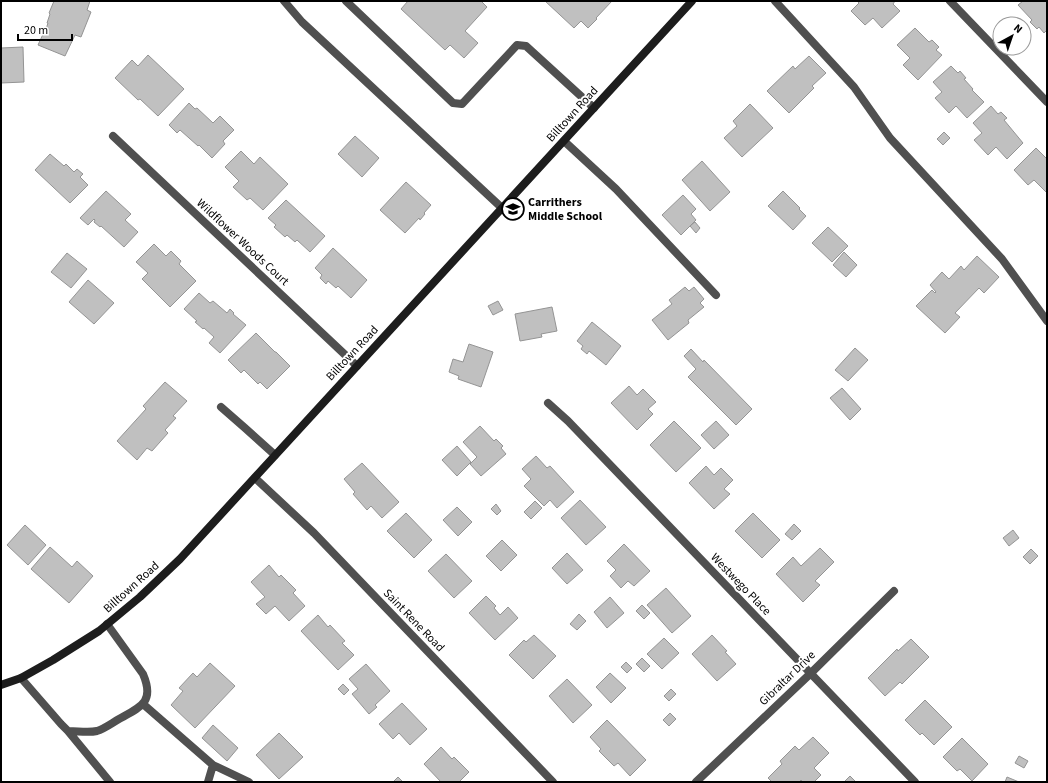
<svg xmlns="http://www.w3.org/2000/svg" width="1048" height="783" viewBox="0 0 1048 783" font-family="'Source Sans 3',sans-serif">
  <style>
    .building { fill: #c0c0c0; stroke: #949494 }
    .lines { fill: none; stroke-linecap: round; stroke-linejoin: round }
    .lane { stroke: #505050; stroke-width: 8 }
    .street { stroke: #505050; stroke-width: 8 }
    .secondary { stroke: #1d1d1d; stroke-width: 8 }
    .labels { text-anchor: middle; stroke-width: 4; stroke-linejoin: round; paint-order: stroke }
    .street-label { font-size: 12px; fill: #000; stroke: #fff }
    .poi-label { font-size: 12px; font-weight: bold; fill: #000; stroke: #fff; text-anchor: start }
  </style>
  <rect width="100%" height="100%" fill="#fff"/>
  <path class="building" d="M54,1H90L87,10L91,12L81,37L75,35L65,56L38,45L44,32H45L48,23H47L50,14L49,13Z
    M408,1H481L487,7L465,31L478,43L464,58L450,45L445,50L401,9Z
    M545,1H612L596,18L597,19L588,28L581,21L574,28Z
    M857,1H895L893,4L900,11L882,28L873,18L865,25L851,11L859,3Z
    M1023,1H1047V30L1044,33L1039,27L1037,29L1030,22L1032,20L1018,5Z
    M915,28L929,42L932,40L939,47L936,50L942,55L918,80L903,65L910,58L897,45Z
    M23,47L24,82L1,83V48Z
    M148,55L184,89L158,116L140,99L138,100L115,78L132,60L138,66Z
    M809,56L826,73L812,86L814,88L789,113L767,91L793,66L795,69Z
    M951,66L958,73L960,71L966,78L964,79L973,89L972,90L984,102L967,118L956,106L949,113L935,98L942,92L933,82Z
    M189,103L195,109L197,108L213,123L220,116L234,130L223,141L225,144L212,158L199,145L198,146L180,130L177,133L169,125Z
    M750,104L773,128L742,157L724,138L737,126L733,121Z
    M991,106L998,114L1001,112L1007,118L1004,120L1023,143L1007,159L996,147L988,155L974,140L982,133L973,123Z
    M944,132L950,138L943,145L937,139Z
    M355,136L379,158L362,177L338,154Z
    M1036,148L1047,159V191L1046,192L1034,180L1028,185L1014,170Z
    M241,151L254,164L260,157L288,184L263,210L250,198L247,200L233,187L239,181L225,167Z
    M50,154L64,166L66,164L74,172L77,169L83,174L80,177L88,185L70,203L35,170Z
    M702,161L730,192L710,211L682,180Z
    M406,182L431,205L424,213L425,214L420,220L419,218L405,233L380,210Z
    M106,191L131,214L125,220L138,232L124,247L101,226L100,227L94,222L95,220L94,219L88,225L80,218Z
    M783,191L800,208L799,209L806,216L793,230L768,206Z
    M683,195L696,209L691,214L696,220L681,235L662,215Z
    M286,200L325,236L310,252L297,240L295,242L287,235L285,237L274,227L276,225L268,218Z
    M695,222L700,228L696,233L690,226Z
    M828,227L848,246L832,262L812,243Z
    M154,244L166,256L171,251L181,261L179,264L196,281L170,307L142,279L148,273L136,262Z
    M333,248L367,280L351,298L338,286L336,288L328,281L326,284L320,278L322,275L315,268Z
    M844,252L857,265L846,277L833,265Z
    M67,253L87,269L71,288L51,272Z
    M977,256L999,277L984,293L979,288L955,313L960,317L945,333L916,306L932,290L935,293L936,292L930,285L942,272L949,279L961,266L964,270Z
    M88,280L114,303L94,324L69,302Z
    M685,287L689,291L694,287L704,299L700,303L704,307L688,320L689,323L668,340L652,320L672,304L669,300Z
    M199,293L210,303L213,301L227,313L230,309L234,313L233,314L246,325L220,353L209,343L214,337L204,328L203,329L195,322L197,321L184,309Z
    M498,301L503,310L493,315L488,306Z
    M552,307L557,331L541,334L542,337L520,341L515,314Z
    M592,322L621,346L606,365L589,351L587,354L581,349L583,346L577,341Z
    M256,333L275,352H276L290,366L267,389L260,382L258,384L244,370L241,373L228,360Z
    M469,344L493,352L481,387L458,379L459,376L449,372L453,359L463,362Z
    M855,348L868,360L848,381L835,370Z
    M691,349L703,362L704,360L752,409L736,425L688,377L696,369L684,356Z
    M165,382L187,401L173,416L176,418L165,430L168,433L152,451L147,448L137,460L117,441L146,409L143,406Z
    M629,386L637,395L643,389L656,402L648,409L653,414L637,430L611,403Z
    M842,388L861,409L850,420L830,398Z
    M674,421L701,448L676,472L650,445Z
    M716,421L729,435L714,449L701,435Z
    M480,426L494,441L496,439L503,446L501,448L506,454L481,476L470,464L477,457L463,442Z
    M457,446L471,462L457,476L442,460Z
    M536,456L547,468L550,466L574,492L557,508L550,500L544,506L524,486L531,479L522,469Z
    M362,463L399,502L382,518L371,506L367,510L353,494L355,492L344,479Z
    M706,466L714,475L721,468L733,480L724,489L730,494L714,509L689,483Z
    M580,500L606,527L586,545L561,518Z
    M535,501L542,508L531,519L524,512Z
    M496,504L501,511L497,515L491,509Z
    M457,507L472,522L458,536L443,520Z
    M406,513L432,540L414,558L387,531Z
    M753,513L780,540L762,558L735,531Z
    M794,524L801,531L792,540L785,534Z
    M25,525L46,545L28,565L7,545Z
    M1013,530L1019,538L1009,546L1003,538Z
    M502,540L517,555L501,571L486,556Z
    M624,544L650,571L634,586L628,581L621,588L610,576L616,570L607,561Z
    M50,547L72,567L77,561L93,576L69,603L31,569Z
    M820,548L834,562L815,581L820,585L803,602L776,574L793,557L801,566Z
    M1031,549L1038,556L1030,564L1023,557Z
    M567,553L583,570L567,584L552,568Z
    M446,554L472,581L454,598L428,571Z
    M269,565L279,577L281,575L296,590L293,593L305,606L289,621L275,606L266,614L256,604L265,597L251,582Z
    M666,588L691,616L672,633L647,605Z
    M486,596L496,606L494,608L500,615L508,607L518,618L495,640L469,613Z
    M610,597L624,613L607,628L594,612Z
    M642,605L650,613L644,619L636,611Z
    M579,614L586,621L577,630L570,624Z
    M318,615L328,627L330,625L345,641L342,643L354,655L338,670L301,631Z
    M534,635L556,656L533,679L509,655L524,640L526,642Z
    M712,635L727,651L725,652L736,664L717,681L692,654Z
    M664,638L679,653L662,669L647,654Z
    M911,639L929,657L902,684L900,682L885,696L868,678L897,649L898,651Z
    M642,658L650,666L644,672L636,664Z
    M626,662L632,668L627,673L621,667Z
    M210,663L235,686L195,728L171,705L183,691L179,688L193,673L197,677Z
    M366,664L390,691L375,705L377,707L369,714L352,694L358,689L349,679Z
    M610,673L626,688L611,703L596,687Z
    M567,679L592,705L573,723L549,696Z
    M343,684L349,690L344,695L338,689Z
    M671,689L676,694L669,701L664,696Z
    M925,700L952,727L934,745L922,733L920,735L905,720Z
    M402,703L427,729L410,745L399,733L393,739L379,724Z
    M670,713L676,719L669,726L663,720Z
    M607,720L646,760L630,776L618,763L614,766L599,751L601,749L590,737Z
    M213,725L238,748L227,761L202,738Z
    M279,733L303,757L279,779L256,755Z
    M813,737L829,753L814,768L821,775L814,782H803L801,780L799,782H772L768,778L782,764L780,761L795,746L799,750Z
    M962,738L988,764L972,781L960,769L957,771L943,757Z
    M441,747L452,759L454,757L469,772L459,782H441L424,764Z
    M1019,756L1028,761L1024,768L1015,763Z
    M850,776L856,782H844Z
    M398,777L403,782H393Z
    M1007,777L1019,782H1005Z"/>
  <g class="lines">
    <path class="lane" d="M284,1L302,22L502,208
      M346,1L453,103L462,104L517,45L526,46L594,108
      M775,1L854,87L890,138L1002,259L1047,321
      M564,141L616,189L716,295
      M221,407L245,428L275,455
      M21,678L61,724L68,731C78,731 88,733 97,731C104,729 112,723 119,719C141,707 155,702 143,674L107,624
      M143,704L213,765L249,782
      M68,731L110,782
      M208,782L213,765"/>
    <path class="street" d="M950,1L1047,102
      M113,136L357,366
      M548,403L568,421L915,782
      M255,478L314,533L553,782
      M696,782L810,674L894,591"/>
    <path class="secondary" d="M1,685L21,678L53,660L99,631L140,597L180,559L692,1"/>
  </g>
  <defs>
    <g id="school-ring" transform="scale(1.15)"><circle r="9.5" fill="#fff" stroke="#000" stroke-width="1.5"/><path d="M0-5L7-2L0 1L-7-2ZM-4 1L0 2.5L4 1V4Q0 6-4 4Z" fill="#000"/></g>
  </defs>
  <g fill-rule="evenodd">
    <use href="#school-ring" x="513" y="209"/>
  </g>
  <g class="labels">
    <g class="street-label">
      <text transform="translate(572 114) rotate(-48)" y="4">Billtown Road</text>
      <text transform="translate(243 242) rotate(43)" y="4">Wildflower Woods Court</text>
      <text transform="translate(352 353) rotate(-47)" y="4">Billtown Road</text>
      <text transform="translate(741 584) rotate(46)" y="4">Westwego Place</text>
      <text transform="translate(131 587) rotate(-42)" y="4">Billtown Road</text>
      <text transform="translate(414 620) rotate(46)" y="4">Saint Rene Road</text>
      <text transform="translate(787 678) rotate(-44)" y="4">Gibraltar Drive</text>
    </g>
    <g class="poi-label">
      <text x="528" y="206">Carrithers<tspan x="528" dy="14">Middle School</tspan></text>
    </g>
  </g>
  <rect width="1048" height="783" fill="none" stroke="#000000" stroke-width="4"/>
  <g transform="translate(1012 36) rotate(40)"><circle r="19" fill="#ffffff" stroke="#999999"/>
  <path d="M0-3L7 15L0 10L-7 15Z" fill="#000000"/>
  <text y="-6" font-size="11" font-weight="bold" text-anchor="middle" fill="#000000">N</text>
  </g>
  <path d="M18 34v6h54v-6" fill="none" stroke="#000000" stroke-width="2"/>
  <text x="24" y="34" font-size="12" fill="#000000" stroke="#ffffff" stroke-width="3" paint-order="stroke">20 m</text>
</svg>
